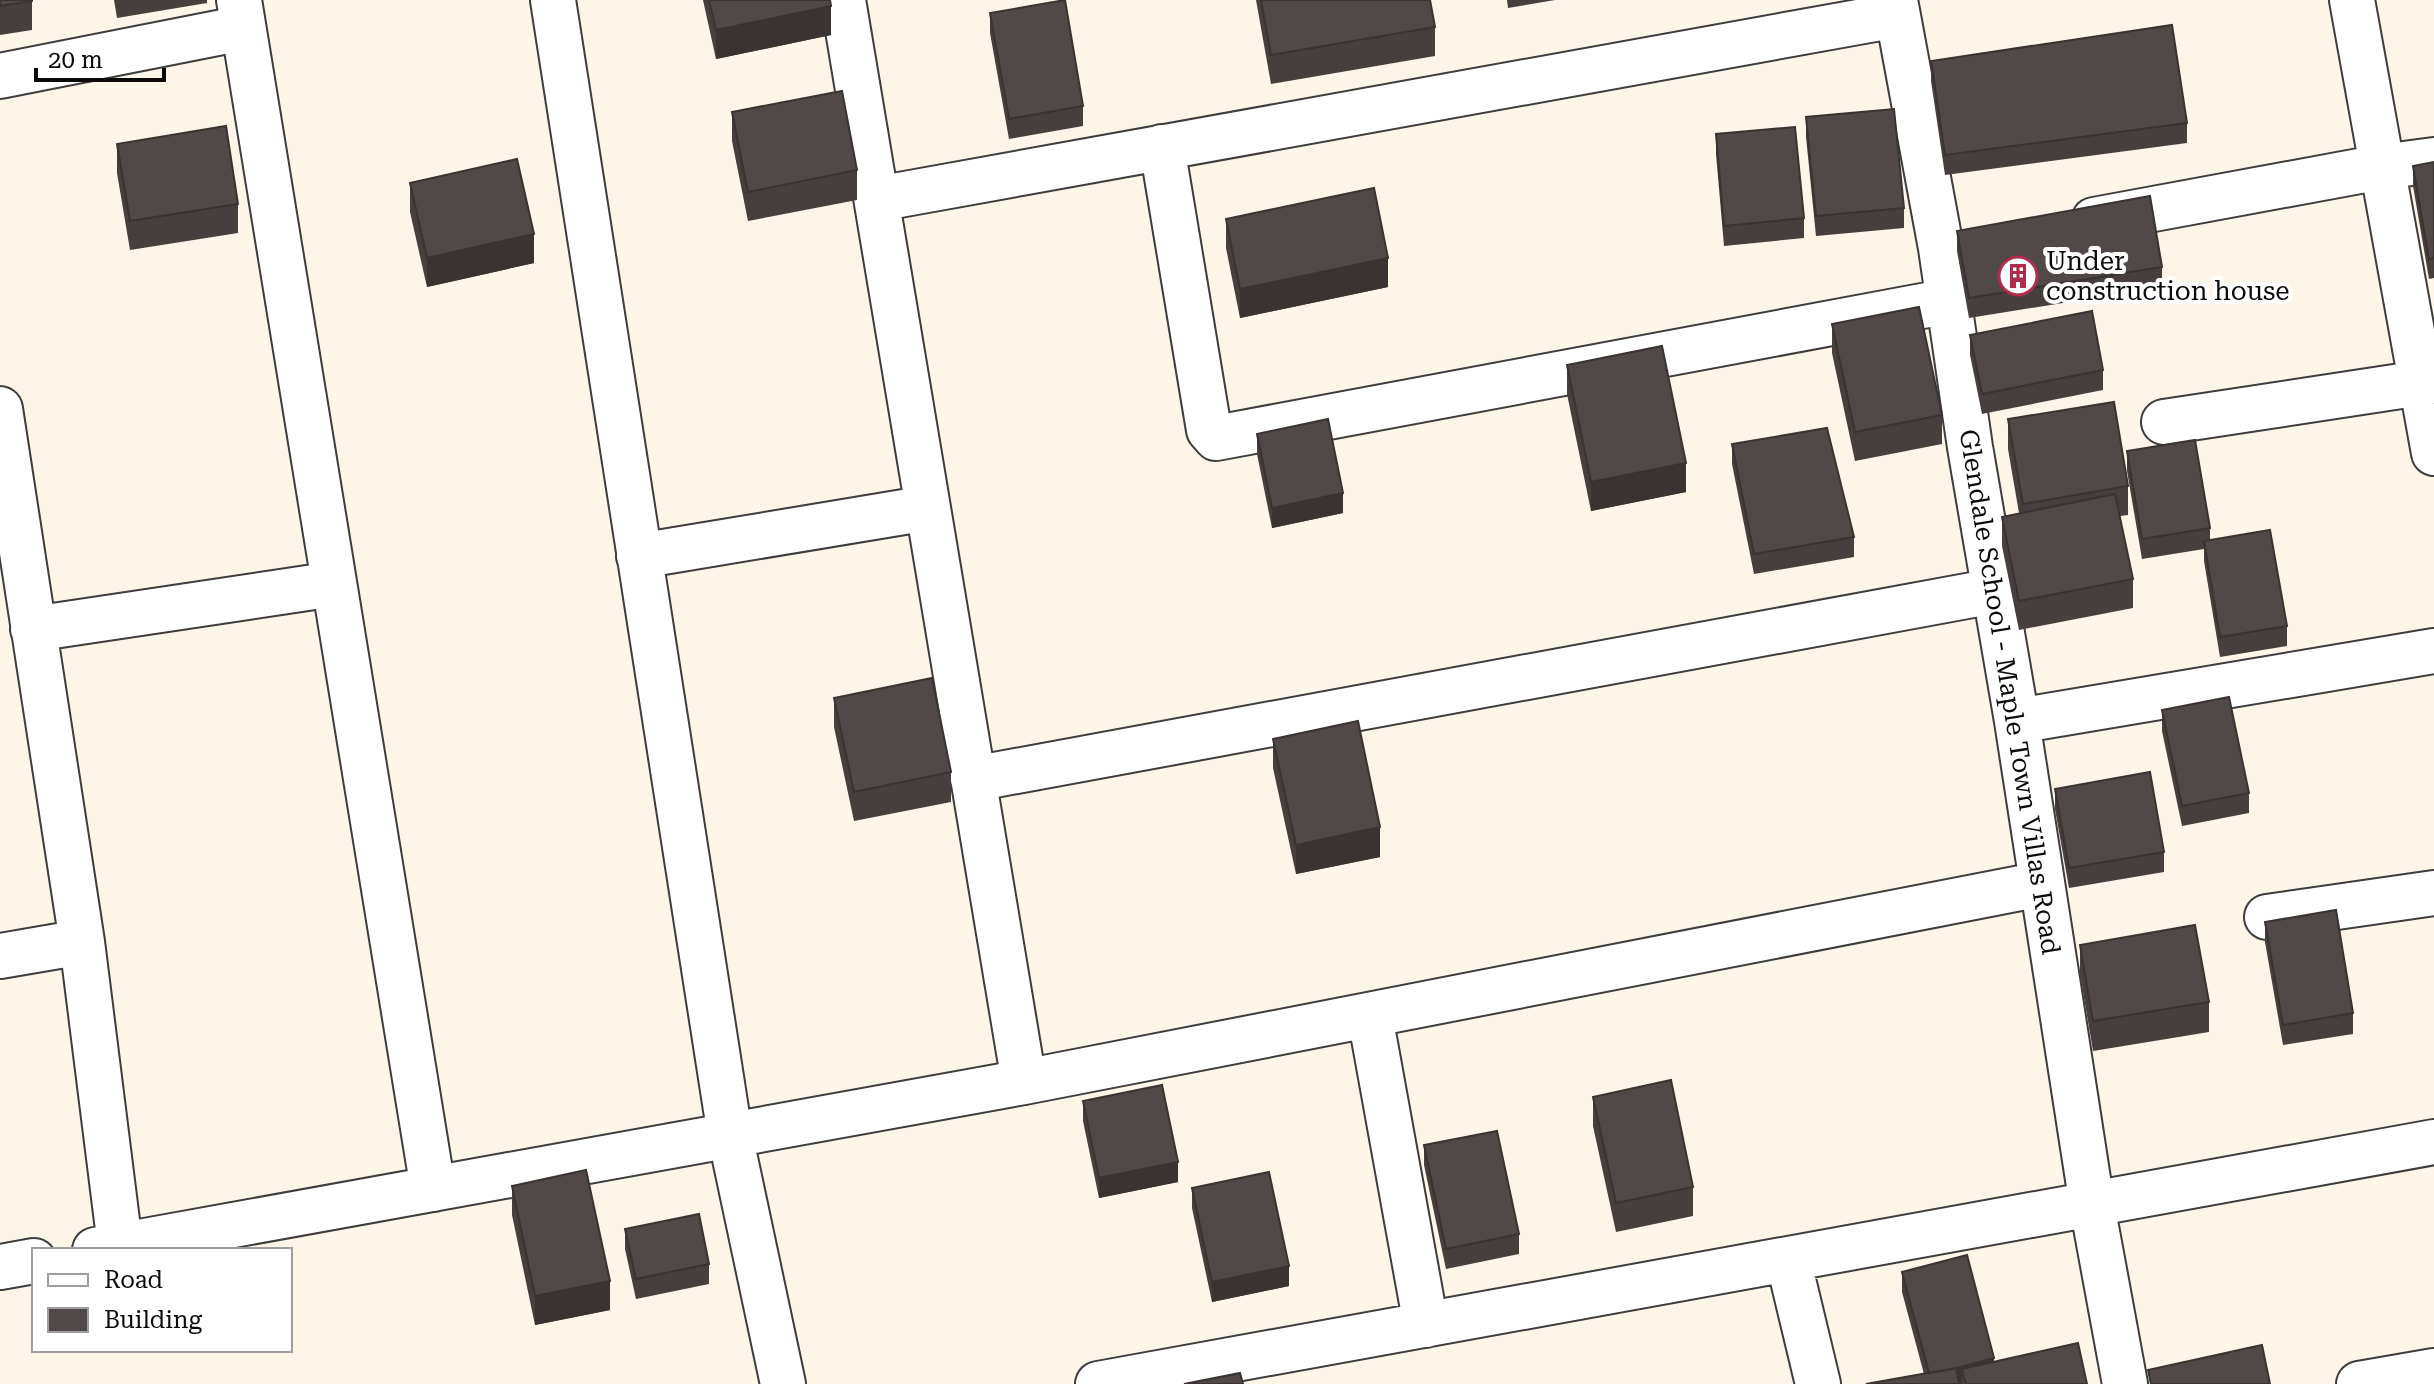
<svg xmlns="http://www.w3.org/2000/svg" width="2434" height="1384" viewBox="0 0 2434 1384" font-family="'Roboto Serif',serif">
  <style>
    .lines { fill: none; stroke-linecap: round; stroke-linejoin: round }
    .minor-casing { stroke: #3d3d3d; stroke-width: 48 }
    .minor { stroke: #fff; stroke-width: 44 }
    .wall { fill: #463f3d }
    .shaded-wall { fill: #393332 }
    .building { fill: #514947; stroke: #393332; stroke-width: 2 }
    .labels { text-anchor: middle; stroke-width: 8; stroke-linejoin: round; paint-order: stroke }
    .poi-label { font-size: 26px; fill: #0a0a0a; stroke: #fff; text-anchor: start }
    .street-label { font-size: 26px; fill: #0a0a0a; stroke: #fff }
  </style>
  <rect width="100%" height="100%" fill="#fdf5e8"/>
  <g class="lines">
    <g class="minor-casing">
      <path id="minor" d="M239,0L433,1189
        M553,0L730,1135L783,1384
        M843,0L1024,1082
        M1895,0L1941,248L1970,447L2017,721L2092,1205L2125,1384
        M2352,0L2434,453
        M0,76L243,28
        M1162,147L1209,430L1216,438L1949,301
        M877,199L1897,15
        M2094,220L2381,167L2434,160
        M0,409L82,942L120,1245
        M2164,422L2434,381
        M639,556L928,508
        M33,629L334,584
        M2017,721L2434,651
        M973,779L1994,591
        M2267,917L2434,893
        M0,956L82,942
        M1370,1016L1426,1325
        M95,1250L1024,1082L2041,884
        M1788,1259L1818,1384
        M0,1267L34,1261
        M1098,1384L2434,1142
        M2359,1384L2434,1371"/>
    </g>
    <use href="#minor" class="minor"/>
  </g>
  <path class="wall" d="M0,0H32V30L0,35Z
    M114,0H207V3L117,18Z
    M703,0H830L831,35L716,59Z
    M1256,0H1430L1435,27V56L1271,84Z
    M1507,0H1555L1508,8Z
    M990,13L1083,106V126L1009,139L990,33Z
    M1931,61L2187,123V143L1945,175L1931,81Z
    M732,112L857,170V200L748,221L732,141Z
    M1806,117L1904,208V228L1816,236L1806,137Z
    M1716,134L1804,218V238L1724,246L1716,154Z
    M117,144L238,204V233L130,250L117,173Z
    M2434,162V278L2429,279L2413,186V166Z
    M410,183L534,263L427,287L410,212Z
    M1226,219L1388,287L1240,318L1226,248Z
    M1957,231L2162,267V287L1969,318L1957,251Z
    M1832,324L1942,415V444L1855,461L1832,353Z
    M1970,335L2103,370V390L1982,414L1970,355Z
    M1567,365L1686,492L1591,511L1567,394Z
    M2008,419L2128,486V515L2120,516L2133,579V608L2019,630L2002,546V517L2019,513L2008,449Z
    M1257,434L1343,513L1272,528L1257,454Z
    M1732,444L1854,537V557L1754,574L1732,464Z
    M2127,451L2210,528V540L2287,626V646L2220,657L2204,561V549L2142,559L2127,471Z
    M834,698L951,772V802L854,821L834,727Z
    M2162,710L2249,793V813L2182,826L2162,731Z
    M1273,739L1380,857L1296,874L1273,768Z
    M2055,789L2164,852V872L2069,888L2055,809Z
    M2265,922L2353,1013V1034L2283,1045L2265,942Z
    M2080,945L2209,1002V1032L2093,1051L2080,974Z
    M1593,1097L1693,1187V1216L1616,1232L1593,1126Z
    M1083,1101L1178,1182L1099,1198L1083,1121Z
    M1424,1145L1519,1234V1254L1446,1269L1424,1165Z
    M512,1186L610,1310L535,1325L512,1215Z
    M1192,1188L1289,1286L1212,1302L1192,1208Z
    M625,1229L709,1264V1284L636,1299L625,1249Z
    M1902,1272L1994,1362L2087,1384H1866L1924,1374L1902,1292Z"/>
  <path class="shaded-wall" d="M831,6V35L716,59V30Z
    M534,234V263L427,287V258Z
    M1388,258V287L1240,318V289Z
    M1686,463V492L1591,511V482Z
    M1343,493V513L1272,528V508Z
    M1380,827V857L1296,874V845Z
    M1178,1162V1182L1099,1198V1178Z
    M1289,1266V1286L1212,1302V1282Z
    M610,1281V1310L535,1325V1296Z
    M1994,1358V1378L1962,1369V1384H1929V1375Z"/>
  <path class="building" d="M0,0H32V1L0,6Z
    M709,0H830L831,6L716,30Z
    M1065,0L1083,106L1009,119L990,13Z
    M1261,0H1430L1435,27L1271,55Z
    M2172,25L2187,123L1945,155L1931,61Z
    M842,91L857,170L748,192L732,112Z
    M1894,109L1904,208L1816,216L1806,117Z
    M226,126L238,204L130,221L117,144Z
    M1795,127L1804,218L1724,226L1716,134Z
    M517,159L534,234L427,258L410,183Z
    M2434,162V258L2429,259L2413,166Z
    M1374,188L1388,258L1240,289L1226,219Z
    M2150,196L2162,267L1969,298L1957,231Z
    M1919,307L1942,415L1855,432L1832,324Z
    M2092,311L2103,370L1982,394L1970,335Z
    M1662,346L1686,463L1591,482L1567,365Z
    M2114,402L2128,486L2023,504L2008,419Z
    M1328,419L1343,493L1272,508L1257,434Z
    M1827,428L1854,537L1754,554L1732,444Z
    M2195,440L2210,528L2142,539L2127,451Z
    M2115,494L2133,579L2019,601L2002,517Z
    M2270,530L2287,626L2220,637L2204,541Z
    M932,678L951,772L854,792L834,698Z
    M2229,697L2249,793L2182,806L2162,710Z
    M1358,721L1380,827L1296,845L1273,739Z
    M2150,772L2164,852L2069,868L2055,789Z
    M2336,910L2353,1013L2283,1025L2265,922Z
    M2195,925L2209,1002L2093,1021L2080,945Z
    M1671,1080L1693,1187L1616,1203L1593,1097Z
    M1162,1085L1178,1162L1099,1178L1083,1101Z
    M1497,1131L1519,1234L1446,1249L1424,1145Z
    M586,1170L610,1281L535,1296L512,1186Z
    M1269,1172L1289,1266L1212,1282L1192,1188Z
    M699,1214L709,1264L636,1279L625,1229Z
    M1967,1255L1994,1358L1953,1369L1929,1373L1902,1272Z
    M2078,1343L2087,1384H1966L1962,1369Z
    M2262,1345L2270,1384H2151L2148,1370Z
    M1956,1368L1959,1384H1866Z
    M1240,1373L1243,1384H1184Z"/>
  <defs>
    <g id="building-ring" transform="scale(2)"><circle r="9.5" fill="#fff" stroke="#ae2d4d" stroke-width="1.5"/><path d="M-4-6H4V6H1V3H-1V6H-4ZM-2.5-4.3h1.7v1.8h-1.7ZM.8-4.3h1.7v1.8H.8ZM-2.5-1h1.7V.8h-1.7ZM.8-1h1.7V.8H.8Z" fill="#ae2d4d"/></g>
  </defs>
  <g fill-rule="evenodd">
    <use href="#building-ring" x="2018" y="276"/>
  </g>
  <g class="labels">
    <g class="poi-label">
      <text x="2046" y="270">Under<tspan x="2046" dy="30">construction house</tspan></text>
    </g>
    <g class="street-label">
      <text transform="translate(2010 692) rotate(81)" y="9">Glendale School - Maple Town Villas Road</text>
    </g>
  </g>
  <rect x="32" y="1248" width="260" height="104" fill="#ffffff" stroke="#9d9d9d" stroke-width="2"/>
  <rect x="48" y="1274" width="40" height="12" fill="#ffffff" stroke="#9d9d9d" stroke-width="2"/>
  <text x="104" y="1288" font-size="24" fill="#0a0a0a">Road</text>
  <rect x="48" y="1308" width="40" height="24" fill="#514947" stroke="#9d9d9d" stroke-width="2"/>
  <text x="104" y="1328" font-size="24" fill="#0a0a0a">Building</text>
  <path d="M36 68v12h128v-12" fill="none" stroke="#0a0a0a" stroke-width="4"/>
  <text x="48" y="68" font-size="24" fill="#0a0a0a" stroke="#ffffff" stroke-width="6" paint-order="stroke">20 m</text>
</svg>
